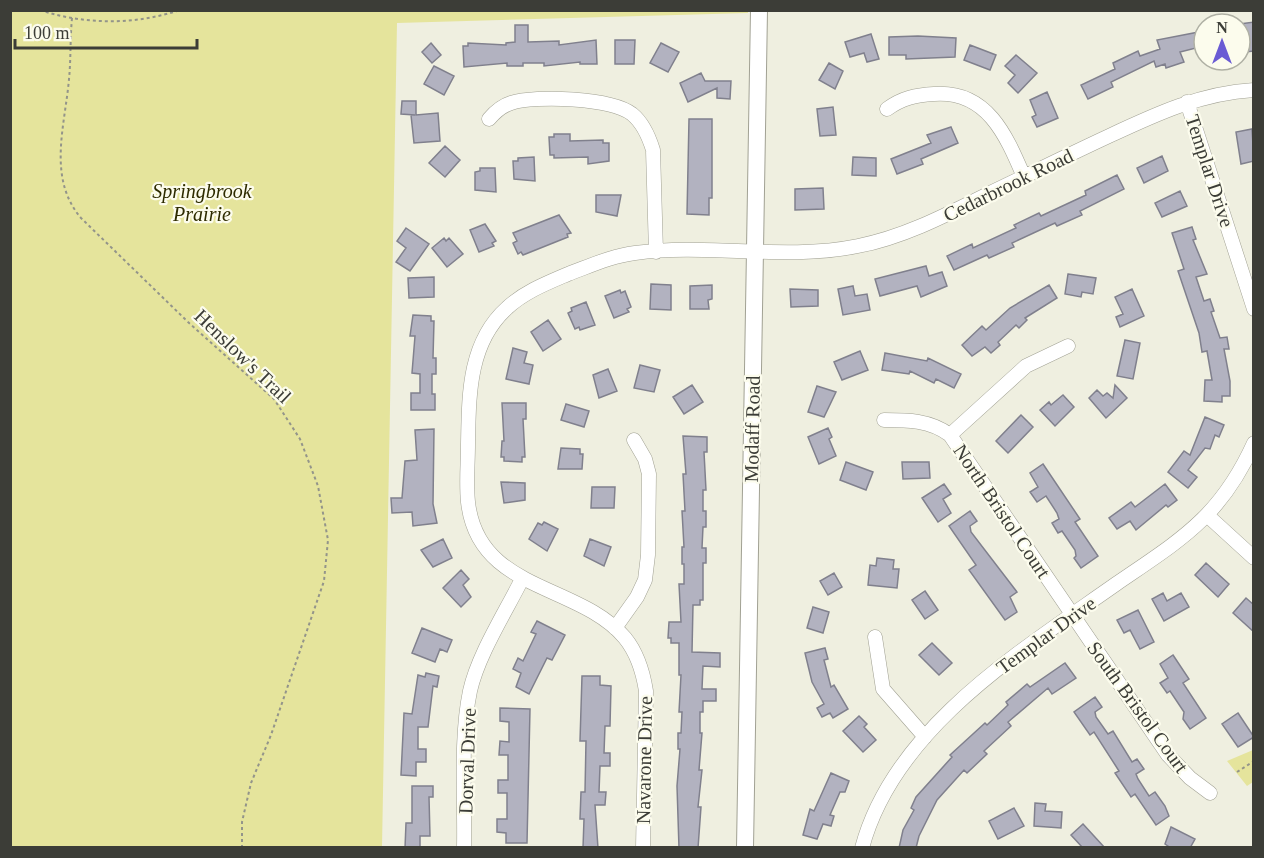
<svg xmlns="http://www.w3.org/2000/svg" width="1264" height="858" viewBox="0 0 1264 858" font-family="'Times New Roman',serif">
  <style>
    .green { fill: #e5e49c }
    .building { fill: #b2b2c0; stroke: #80808d; stroke-width: 1.5 }
    .lines { fill: none; stroke-linecap: round; stroke-linejoin: round }
    .minor-casing { stroke: #a1a193; stroke-width: 15 }
    .tertiary-casing { stroke: #a1a193; stroke-width: 18 }
    .path { stroke: #93948a; stroke-width: 2; stroke-dasharray: 3 3; stroke-linecap: butt }
    .minor { stroke: #fff; stroke-width: 14 }
    .tertiary { stroke: #fff; stroke-width: 16 }
    .labels { text-anchor: middle; stroke-width: 4.5; stroke-linejoin: round; paint-order: stroke }
    .street-label { font-size: 20px; fill: #3c3d37; stroke: #fcfced }
    .park-label { font-size: 20px; font-style: italic; fill: #2e2c00; stroke: #fcfced }
  </style>
  <rect width="100%" height="100%" fill="#efefe0"/>
  <path class="green" d="M10,11H748V13L397,23L382,847H11Z
    M1253,750V782L1247,786L1227,761Z"/>
  <path class="building" d="M1254,22V51L1244,52L1240,50V24Z
    M515,25H528V42L559,41V45L596,40L597,64H580V62L544,66V63H523V66H507V63L464,67L463,46H468V43L506,45V43L515,42Z
    M1204,31V46L1180,52L1184,62L1166,68L1165,64L1156,67L1154,61L1111,82L1113,87L1088,99L1081,85L1115,69L1113,63L1138,51L1140,56L1160,49L1157,40Z
    M871,34L879,59L867,62L864,53L850,57L845,42Z
    M918,36L956,38L955,57L906,59V55H889V37Z
    M615,40H635L634,64H615Z
    M431,43L441,55L432,63L422,52Z
    M661,43L679,52L668,72L650,63Z
    M970,45L996,55L990,70L964,60Z
    M1016,55L1037,73L1018,93L1008,83L1015,75L1005,66Z
    M829,63L843,71L835,89L819,80Z
    M434,66L454,76L444,95L424,84Z
    M701,73L705,81H731L730,99L717,98V88L688,102L680,83Z
    M1047,92L1058,118L1037,127L1032,117L1036,115L1030,100Z
    M402,101H416V115L438,113L440,141L414,143L411,115H415L401,114Z
    M833,107L836,135L820,136L817,109Z
    M689,119H712V198H709V215L687,214Z
    M951,127L958,143L921,159L923,164L897,174L891,159L931,143L927,135Z
    M1252,129L1254,161L1241,164L1236,132Z
    M554,134H570V141L603,140V143H609V161L588,164V157L554,158V155H550L549,137H554Z
    M445,146L460,160L445,177L429,163Z
    M1162,156L1168,171L1144,183L1137,168Z
    M534,157L535,181L514,179L513,161H518V158Z
    M853,157L876,158V176L852,175Z
    M480,168H495L496,192L475,190V172L480,171Z
    M1117,175L1124,189L1080,211L1082,215L1057,226L1055,223L1012,243L1014,247L989,258L987,255L954,270L947,256L972,244L973,248L1016,228L1014,225L1039,213L1041,216L1086,195L1085,191Z
    M823,188L824,209L795,210V189Z
    M1180,191L1187,206L1162,217L1155,203Z
    M596,195H621L617,216L596,212Z
    M559,215L571,233L567,234L568,237L523,255L521,252L518,254L513,243L517,241L513,233Z
    M485,224L496,241L492,243L494,246L479,252L470,230Z
    M1192,227L1196,239L1193,240L1207,274L1196,277L1204,301L1210,299L1214,311L1211,312L1220,338L1227,337L1229,349H1224L1230,381V396H1222V402L1204,401L1205,380H1212L1207,351L1202,352L1199,333L1178,271L1184,269L1172,233Z
    M406,228L429,244L410,271L396,262L406,248L397,241Z
    M444,238L446,241L449,238L463,254L447,267L432,248Z
    M926,266L929,276L942,272L947,286L921,297L917,286L880,296L875,279Z
    M1068,274L1096,278L1093,294L1082,292L1081,297L1065,294Z
    M434,277V297L409,298L408,278Z
    M651,284L671,285V310L650,309Z
    M712,285V299L708,300L709,309H690V286Z
    M1049,285L1057,298L1025,318L1027,320L1019,328L1016,325L998,342L1000,345L991,353L985,347L972,356L962,345L982,326L986,330L1010,308Z
    M853,286L855,296L867,294L870,310L843,315L838,289Z
    M790,289L818,290V306L791,307Z
    M1132,289L1144,316L1120,327L1116,317L1123,314L1115,297Z
    M620,290L621,293L625,291L631,307L627,309L629,312L614,318L605,296Z
    M586,302L595,325L580,330L579,327L575,329L568,313L572,311L571,308Z
    M413,315L431,316V321H434L433,358H436V374H432V394H435V410H411V393H420V374L412,373L415,336H410Z
    M548,320L561,339L543,351L531,332Z
    M1125,340L1140,343L1133,379L1117,376Z
    M513,348L527,352L524,363L533,365L529,384L506,379Z
    M860,351L868,370L842,380L834,362Z
    M885,353L927,361L928,358L961,374L954,388L936,379L934,383L910,371L909,374L882,370Z
    M640,365L660,370L654,392L634,388Z
    M608,369L617,391L599,398L593,375Z
    M692,385L703,402L684,414L673,397Z
    M1115,385L1127,398L1106,418L1089,398L1097,390L1103,396L1107,393L1113,398Z
    M817,386L836,392L824,417L808,412Z
    M1063,395L1074,407L1055,426L1040,410L1049,402L1051,405Z
    M502,403H526V419H523L525,457H522V462L504,461V457H501L502,441H504Z
    M566,404L589,411L584,427L561,420Z
    M1021,415L1033,427L1008,453L996,441Z
    M1205,417L1224,425L1219,437L1215,435L1210,449L1205,448L1188,470L1197,477L1188,488L1168,472L1184,451L1190,455Z
    M828,428L832,437L829,439L836,456L819,464L808,437Z
    M434,429L433,504L437,523L413,526L412,512L392,513L391,498H402L405,461L417,460L415,430Z
    M683,436L707,437V452H704L706,490H703V511H706V527H703L702,548H706V563H703V600H700V605H693L692,652L720,653V667L703,666L702,689H716V701H703V712H700V733H702L699,770H702L698,807H701L698,848H679L677,786L680,749H678V733H681L682,712H679L681,675H679V643H671V638H668L669,622H681L679,584H684V564H682V547H684L682,511H685L683,474H686Z
    M561,448L580,449V454H583L582,469H558Z
    M846,462L873,472L866,490L840,480Z
    M902,462H929L930,478L903,479Z
    M1043,464L1080,519L1075,522L1098,556L1081,568L1074,558L1076,556L1075,550L1062,531L1058,533L1052,523L1059,519L1057,513L1046,496L1037,502L1030,492L1038,487L1030,473Z
    M501,482L525,483V500L504,503Z
    M944,484L951,494L943,499L951,513L938,522L922,498Z
    M1165,484L1177,500L1168,507L1166,505L1136,530L1130,521L1117,529L1109,518L1131,502L1135,507Z
    M592,487H615L614,508H591Z
    M970,511L977,521L970,526L971,532L1017,592L1010,597L1017,612L1005,620L969,570L976,565L949,526Z
    M544,522L558,529L547,551L529,539L538,523L542,525Z
    M443,539L452,558L433,567L421,550Z
    M590,539L611,547L604,566L584,556Z
    M877,558L894,560L893,569H899L897,588L868,585L870,565L876,566Z
    M1206,563L1229,584L1218,597L1195,575Z
    M461,570L469,579L463,585L471,597L461,607L443,588Z
    M834,573L842,587L828,595L820,581Z
    M925,591L938,610L925,619L912,600Z
    M1163,593L1167,601L1181,593L1189,607L1164,621L1152,599Z
    M1246,598L1254,605V632L1233,613Z
    M813,607L829,612L823,633L807,628Z
    M1138,610L1154,642L1140,649L1130,630L1124,633L1117,620Z
    M537,621L565,635L552,660L547,658L529,694L516,687L521,673L513,669L518,658L523,661L536,634L531,632Z
    M422,628L452,640L447,652L440,649L435,662L412,653Z
    M932,643L952,663L939,675L919,655Z
    M825,648L828,659L824,660L831,687L834,685L848,709L833,718L830,713L822,717L817,708L824,704L812,682L805,653Z
    M1173,655L1189,679L1183,683L1206,718L1190,729L1183,719L1184,712L1170,691L1167,693L1160,683L1168,678L1160,664Z
    M1065,663L1076,678L1052,694L1048,688L1008,722L1011,726L984,751L987,754L967,773L964,770L937,800L919,836L916,848H899L903,830L914,810L911,808L916,797L952,757L950,755L985,723L987,725L1008,705L1006,702L1027,684L1030,687Z
    M426,673L439,676L437,687L433,686L428,727H418V749H426V762H416V776L401,775L404,713L412,714L418,675L425,677Z
    M582,676H600V685L611,686L610,726H605L604,753H610V766H600L599,792H606L605,805H595L598,848H583L584,819H580L581,792H585L586,741H580Z
    M1095,697L1102,707L1095,712L1096,717L1108,734L1113,731L1132,762L1137,759L1144,769L1136,774L1138,779L1149,796L1155,792L1165,806L1169,816L1156,825L1135,794L1131,797L1115,773L1119,771L1094,732L1090,735L1074,712Z
    M500,708L530,709L527,843H506V833L497,832V819H507V793H498V780H508V755H499L500,741L509,742V722L500,721Z
    M1238,713L1254,737L1238,747L1222,724Z
    M859,716L867,724L864,727L876,740L863,752L843,731Z
    M831,773L849,781L845,792H840L830,815L834,816L831,826L823,824L817,839L803,835L810,809L814,811Z
    M412,786H433V797H429L430,836H420V848H405L406,823H412Z
    M1035,803L1046,804L1045,811L1062,812L1061,828L1034,826Z
    M1014,808L1024,826L998,839L989,821Z
    M1083,824L1105,848H1083L1071,835Z
    M1171,827L1195,839L1190,848H1171L1165,844Z"/>
  <g class="lines">
    <g class="minor-casing">
      <path id="minor" d="M1187,102L1254,309
        M887,109C902,98 916,95 934,94C987,90 1006,135 1024,177
        M489,119C495,112 501,106 511,103C536,95 611,98 632,114C643,123 649,137 653,150L656,252
        M884,420C907,420 930,420 950,435L1168,755L1190,778L1210,793
        M950,435L1026,366L1068,346
        M1208,516L1254,558
        M615,628L637,597L645,580L648,555L649,474L645,459L634,440
        M875,637L883,689L925,737
        M464,848C465,798 460,739 470,691C478,655 505,613 522,579
        M643,848L646,691C643,672 638,654 625,638C579,583 478,592 468,502C466,483 468,463 468,444C469,396 468,343 507,308C524,292 547,283 568,274C590,266 611,256 635,253C709,243 784,261 858,246C904,237 946,215 988,194C1028,175 1068,155 1109,136C1156,114 1201,93 1254,90
        M862,848C894,728 1021,651 1116,584C1180,540 1220,518 1254,443"/>
    </g>
    <g class="tertiary-casing">
      <path id="tertiary" d="M745,848L759,10"/>
    </g>
    <path class="path" d="M40,10C85,25 135,25 180,10
      M72,18C70,39 71,59 69,79C65,126 47,178 81,218L188,322L274,399L300,439L318,486L328,540L324,581L271,735L251,783L242,822V848
      M1237,772L1254,761"/>
    <use href="#minor" class="minor"/>
    <use href="#tertiary" class="tertiary"/>
  </g>
  <g class="labels">
    <g class="street-label">
      <text transform="translate(1210 171) rotate(72)" y="7">Templar Drive</text>
      <text transform="translate(1008 185) rotate(-26)" y="7">Cedarbrook Road</text>
      <text transform="translate(243 356) rotate(44)" y="7">Henslow's Trail</text>
      <text transform="translate(752 429) rotate(-89)" y="7">Modaff Road</text>
      <text transform="translate(1002 511) rotate(56)" y="7">North Bristol Court</text>
      <text transform="translate(1046 635) rotate(-36)" y="7">Templar Drive</text>
      <text transform="translate(1138 707) rotate(54)" y="7">South Bristol Court</text>
      <text transform="translate(644 760) rotate(-89)" y="7">Navarone Drive</text>
      <text transform="translate(467 761) rotate(-88)" y="7">Dorval Drive</text>
    </g>
    <g class="park-label">
      <text x="202" y="198">Springbrook<tspan x="202" dy="23">Prairie</tspan></text>
    </g>
  </g>
  <rect width="1264" height="858" fill="none" stroke="#3c3d37" stroke-width="24"/>
  <g transform="translate(1222 42)"><circle r="28" fill="#fcfced" stroke="#afb0a4" stroke-width="1.5"/>
  <path d="M0-4.5L10 22L0 15L-10 22Z" fill="#6a5bd4"/>
  <text y="-9" font-size="16" font-weight="bold" text-anchor="middle" fill="#3c3d37">N</text>
  </g>
  <path d="M15 39v9h182v-9" fill="none" stroke="#3c3d37" stroke-width="3"/>
  <text x="24" y="39" font-size="18" fill="#3c3d37" stroke="#fcfced" stroke-width="4.5" paint-order="stroke">100 m</text>
</svg>
